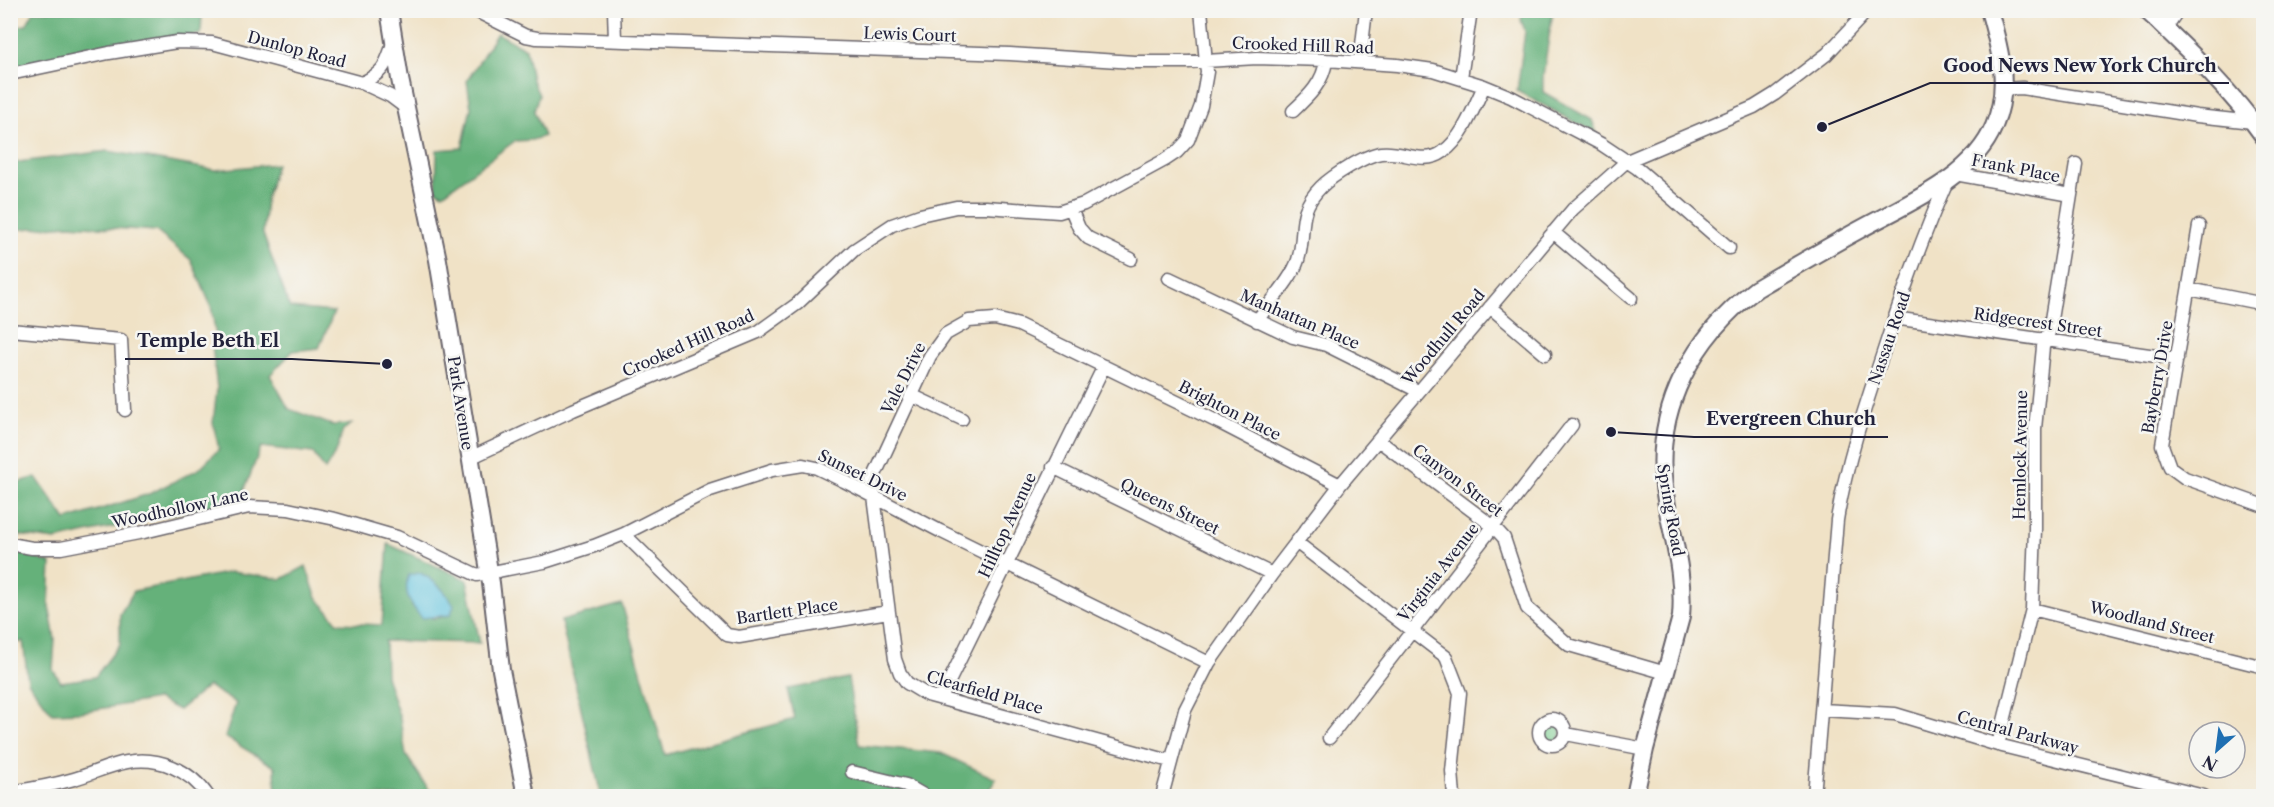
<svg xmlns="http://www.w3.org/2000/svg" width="2274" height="807" viewBox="0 0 2274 807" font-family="'Libre Caslon Text',serif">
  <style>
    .green { fill: #7cce90; stroke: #4f7866; stroke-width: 1.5 }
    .forest { fill: #65b17a; stroke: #446a5a; stroke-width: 1.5; fill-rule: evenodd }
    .water { fill: #60c3de; stroke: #41728c; stroke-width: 1.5 }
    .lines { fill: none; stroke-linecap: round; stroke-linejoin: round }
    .minor-casing { stroke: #6a656c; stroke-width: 15 }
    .major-casing { stroke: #6a656c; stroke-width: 20 }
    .minor { stroke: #fff; stroke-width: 12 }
    .major { stroke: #fff; stroke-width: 16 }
    .labels { text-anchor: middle; stroke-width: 5; stroke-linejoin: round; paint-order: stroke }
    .street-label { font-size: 16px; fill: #22223b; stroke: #f6f6f2 }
    .leader { fill: none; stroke: #22223b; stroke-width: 2 }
    .callout-dot { fill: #22223b; stroke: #f6f6f2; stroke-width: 2 }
    .callout-label { font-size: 18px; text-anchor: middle; font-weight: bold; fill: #22223b; stroke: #f6f6f2; stroke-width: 5; stroke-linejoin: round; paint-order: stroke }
  </style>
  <rect width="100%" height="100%" fill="#f6f6f2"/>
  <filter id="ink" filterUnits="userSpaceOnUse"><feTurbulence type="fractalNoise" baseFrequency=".0167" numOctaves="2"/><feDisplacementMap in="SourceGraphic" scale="12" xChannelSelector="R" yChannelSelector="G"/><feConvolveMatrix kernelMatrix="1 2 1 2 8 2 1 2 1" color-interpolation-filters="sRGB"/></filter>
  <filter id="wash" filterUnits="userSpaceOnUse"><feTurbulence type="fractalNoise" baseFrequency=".008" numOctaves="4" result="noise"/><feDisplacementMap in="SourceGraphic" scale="24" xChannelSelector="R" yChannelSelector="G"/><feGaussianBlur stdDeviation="1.35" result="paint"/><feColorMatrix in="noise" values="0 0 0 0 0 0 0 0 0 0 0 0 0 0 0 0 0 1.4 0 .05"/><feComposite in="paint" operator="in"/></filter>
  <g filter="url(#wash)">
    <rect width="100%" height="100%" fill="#f0e2c6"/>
    <path class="green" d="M1542 732a10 10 0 1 1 20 0a10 10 0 1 1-20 0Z"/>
    <path class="forest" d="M34,11H202L201,34L11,67L10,27L26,25Z
      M1523,11H1553L1543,76V92L1592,120L1597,134L1517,91L1525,31L1521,20Z
      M497,33L526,49L532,80L539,95L534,111L544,136L532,140L515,141L443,194L436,190L437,150L462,148L471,108L467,81Z
      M108,151L215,170L276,164L266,199L263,234L290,308L334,312L319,348L293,351L270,375L289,409L332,425L352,424L343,430L337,450L325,470L313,453L261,447L241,499L55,540L11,534V504L19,482L36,477L66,520L149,494L199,469L219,449L213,423L217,389L212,345L216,337L211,306L191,260L156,231L69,225L11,230V163Z
      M388,544L467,580L480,643L385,641L386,676L400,719L406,755L433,796H276L275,767L225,737L236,703L208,686L179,710L157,699L81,712L52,713L28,682L23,641L11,645L10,550L51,563L49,606L55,639L53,670L61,682L95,677L120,644V614L134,591L231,572L282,579L306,566L316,596L338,623L382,625ZM411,606L450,615L434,619Z
      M622,604L665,755L795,719L788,689L848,678L859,745L941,753L996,779L989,790L968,796H601L561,621Z"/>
    <path class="water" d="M420,573C436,581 446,591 454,606L450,615L422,618C411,606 402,592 409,575Z"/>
  </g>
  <g filter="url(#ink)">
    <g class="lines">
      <g class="minor-casing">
        <path id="minor" d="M474,10L526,36L537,38L1010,54L1134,62H1188L1257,58L1326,60L1397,65L1433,70L1484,86L1511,97L1601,144L1637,168L1729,248
          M614,10L615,40
          M2165,29L2178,10
          M1360,62L1366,10
          M10,74L109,53L177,42L212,43L362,83L390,96L406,108
          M1461,78L1471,10
          M362,83C386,71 385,65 394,41
          M2003,89L2022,88L2197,116L2253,122
          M1293,111C1308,97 1324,82 1326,60
          M1955,174L2071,195
          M1071,209L1079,228L1088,238L1131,259
          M2199,226L2162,445L2170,467L2185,478L2264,506
          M1553,232L1631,298
          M1169,278L1293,337L1326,345L1418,391
          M2189,289L2264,304
          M1490,307L1545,354
          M1894,318L2177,359
          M1257,321C1269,303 1292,279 1298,260C1307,231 1295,213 1321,187C1332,176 1365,155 1381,153C1402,150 1424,166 1443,152C1463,138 1474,107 1484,86
          M10,330L121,340L125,410
          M911,395L962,419
          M1378,440L1494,527L1504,538L1527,608L1569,645L1666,673
          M470,458L573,410L758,332L797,304L854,250L892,225L920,215L956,207H986L1059,212L1084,204L1165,160L1177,152L1188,140L1201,106L1207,72L1201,10
          M1053,467L1272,574
          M624,534L727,635L739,637L888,612
          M1296,542L1446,657L1460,693L1452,771L1454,796
          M10,544L32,548H61L144,532L249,507L288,509L335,519L397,537L477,575L544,562L594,546L624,534L710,490L772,470L803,465L817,468L844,481L940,531L1209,663
          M2032,609L2264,667
          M941,698L1104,366
          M1822,710L1895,714L1998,745L2204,796
          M1539 732a13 13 0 1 1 26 0a13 13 0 1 1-26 0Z
          M1566,734L1645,749
          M1329,738L1572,425
          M1998,745L2032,609L2035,529V429L2043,347L2049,332L2076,164
          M1170,761L927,695L907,683L900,673L895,659L872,481L930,356L946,334L969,321L995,319L1019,325L1220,423L1340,485
          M852,772L906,785L925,796
          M10,792C32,789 53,785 74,779C92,774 109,765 127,762C159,756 190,770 208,796
          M1162,796L1185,710L1209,663L1272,574L1340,485L1573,209L1627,161L1754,107L1775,94L1827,54L1868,10
          M1814,796L1837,520C1846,464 1864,410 1882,356C1901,297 1922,238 1947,181"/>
      </g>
      <g class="major-casing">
        <path id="major" d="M389,10L400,79L438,260L491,583L501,670L526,796
          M2146,10C2188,50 2230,89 2264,137
          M1635,796L1645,749L1681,617C1685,568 1670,533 1664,487C1654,408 1694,336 1756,289C1790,269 1824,249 1859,230C1905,204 1972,179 1994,126C2011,87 2000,49 1989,10"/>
      </g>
      <use href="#minor" class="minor"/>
      <use href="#major" class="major"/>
    </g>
  </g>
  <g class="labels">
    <g class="street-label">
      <text transform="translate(910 34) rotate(2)" y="6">Lewis Court</text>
      <text transform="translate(1303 45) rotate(2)" y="6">Crooked Hill Road</text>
      <text transform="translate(297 49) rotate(15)" y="6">Dunlop Road</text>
      <text transform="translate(2016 168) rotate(11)" y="6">Frank Place</text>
      <text transform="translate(1300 319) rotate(23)" y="6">Manhattan Place</text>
      <text transform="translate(2038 322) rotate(8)" y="6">Ridgecrest Street</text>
      <text transform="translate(1443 337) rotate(-50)" y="6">Woodhull Road</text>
      <text transform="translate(1889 338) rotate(-71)" y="6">Nassau Road</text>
      <text transform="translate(688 343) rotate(-24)" y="6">Crooked Hill Road</text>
      <text transform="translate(2157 377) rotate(-80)" y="6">Bayberry Drive</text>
      <text transform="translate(903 378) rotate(-63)" y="6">Vale Drive</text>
      <text transform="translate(461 403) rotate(81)" y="6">Park Avenue</text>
      <text transform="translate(1230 410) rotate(27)" y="6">Brighton Place</text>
      <text transform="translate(2020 455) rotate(-89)" y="6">Hemlock Avenue</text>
      <text transform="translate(863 475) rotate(26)" y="6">Sunset Drive</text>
      <text transform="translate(1458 480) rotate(37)" y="6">Canyon Street</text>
      <text transform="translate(1170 506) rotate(26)" y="6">Queens Street</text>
      <text transform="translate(180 508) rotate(-12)" y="6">Woodhollow Lane</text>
      <text transform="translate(1671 510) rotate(80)" y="6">Spring Road</text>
      <text transform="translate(1007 525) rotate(-65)" y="6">Hilltop Avenue</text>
      <text transform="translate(1438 572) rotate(-52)" y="6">Virginia Avenue</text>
      <text transform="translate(787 611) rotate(-8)" y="6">Bartlett Place</text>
      <text transform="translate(2152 622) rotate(14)" y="6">Woodland Street</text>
      <text transform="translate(985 692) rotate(16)" y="6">Clearfield Place</text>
      <text transform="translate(2018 732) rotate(15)" y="6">Central Parkway</text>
    </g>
  </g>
  <path class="leader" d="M1822 127L1930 83H2229M387 364L292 359H125M1611 432L1694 437H1888"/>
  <g class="callout-dot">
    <circle cx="1822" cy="127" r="6"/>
    <circle cx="387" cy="364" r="6"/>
    <circle cx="1611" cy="432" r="6"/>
  </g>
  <g class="callout-label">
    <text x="2080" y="72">Good News New York Church</text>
    <text x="208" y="347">Temple Beth El</text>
    <text x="1791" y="425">Evergreen Church</text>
  </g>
  <rect width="2274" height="807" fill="none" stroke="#f6f6f2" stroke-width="36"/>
  <g transform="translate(2217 750) rotate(208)"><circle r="28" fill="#f6f6f2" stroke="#a1a1a9" stroke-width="1.5"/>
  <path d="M0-4.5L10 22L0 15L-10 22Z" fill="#1f6fb2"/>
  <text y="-9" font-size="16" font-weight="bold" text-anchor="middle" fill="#22223b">N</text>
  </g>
</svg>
